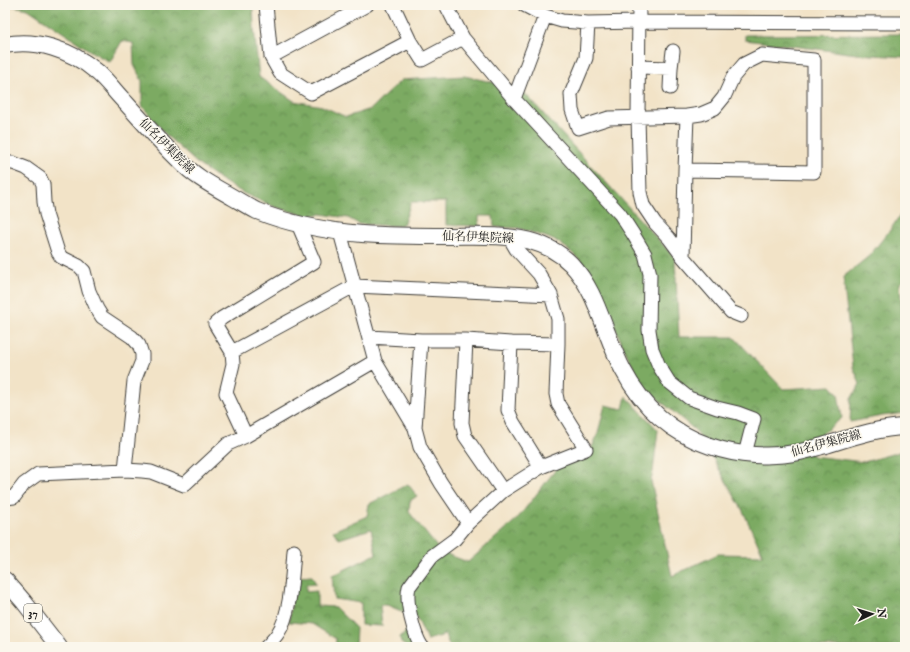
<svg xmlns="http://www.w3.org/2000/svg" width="910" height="652" viewBox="0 0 910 652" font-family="'IM FELL English','Noto Serif JP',serif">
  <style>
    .forest { fill: url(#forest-crowns); stroke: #4c633f }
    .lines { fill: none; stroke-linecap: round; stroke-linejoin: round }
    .minor-casing { stroke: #3c3a36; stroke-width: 15 }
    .major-casing { stroke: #3c3a36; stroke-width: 18 }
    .minor { stroke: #fff; stroke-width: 13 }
    .major { stroke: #fff; stroke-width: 16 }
    .labels { text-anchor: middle; stroke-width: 3; stroke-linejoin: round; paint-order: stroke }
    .shield { fill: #fbf7ec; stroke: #5f5e5a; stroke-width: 1 }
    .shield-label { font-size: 11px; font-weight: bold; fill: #1c1c1c }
    .street-label { font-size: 12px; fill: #1c1c1c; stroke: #fbf7ec }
  </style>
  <defs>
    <pattern id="forest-crowns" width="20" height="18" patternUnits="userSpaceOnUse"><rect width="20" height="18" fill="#7baa62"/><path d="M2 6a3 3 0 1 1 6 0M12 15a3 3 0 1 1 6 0" fill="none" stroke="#648a50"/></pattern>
  </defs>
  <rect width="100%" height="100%" fill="#fbf7ec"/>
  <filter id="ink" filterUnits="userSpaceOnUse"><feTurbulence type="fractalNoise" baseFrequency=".025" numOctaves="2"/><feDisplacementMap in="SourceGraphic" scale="8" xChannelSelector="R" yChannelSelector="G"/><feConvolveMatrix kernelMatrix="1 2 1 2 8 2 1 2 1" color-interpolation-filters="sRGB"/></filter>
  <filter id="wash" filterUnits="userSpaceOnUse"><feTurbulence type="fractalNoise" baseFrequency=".012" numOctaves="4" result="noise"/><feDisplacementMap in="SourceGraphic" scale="16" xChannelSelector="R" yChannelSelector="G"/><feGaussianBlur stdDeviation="0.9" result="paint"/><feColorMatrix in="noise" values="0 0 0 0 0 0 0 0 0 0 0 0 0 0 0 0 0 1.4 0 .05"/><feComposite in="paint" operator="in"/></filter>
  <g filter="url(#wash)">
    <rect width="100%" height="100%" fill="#f2e3c7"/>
    <path class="forest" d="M8,5H253L254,28L259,77L294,101L322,106L346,117L371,109L401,80L464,76L520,88L675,258L679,337H734L783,389L831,386L838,394L842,418L808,445L812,456L864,462L899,452L905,447V647H450L445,635L427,640L417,618L387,605H380L382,626L361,625V603L334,599L332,576L376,554L371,529L339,539L333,531L367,516L369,504L408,484L417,496L410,501L409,512L441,552L468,562L517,519L557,468L590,452L598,433L605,405L623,409L626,396L658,430L653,472L651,481L672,576L718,554L763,555L743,511L715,462L696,431L644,387L624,349L600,290L587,267L569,250L558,242L546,237L518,228L494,227L493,216H479V226L446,225V202H411L404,223L399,226L359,224L348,218L321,214L307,216L275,207L245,194L221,180L199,165L166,135L142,106V81L134,65L133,43L122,41L110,62L92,52L28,9Z
      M905,34V57L857,54L745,40V35Z
      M905,208V280L900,283L905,370V413L882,416L850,422L851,399L860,384L853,367L843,277L869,256L890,230Z
      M312,576L316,584L306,585V592L317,591V606L335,607L356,628L355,647H335L336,639L312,624L289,622L295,577Z
      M409,626L418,647H407L401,643L400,637L405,633Z"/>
  </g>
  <g filter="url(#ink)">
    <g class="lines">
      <g class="minor-casing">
        <path id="minor" d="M266,5L271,57L280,73L311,93L410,41
          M393,5L410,41L422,60L463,38
          M446,5L463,38L484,63L514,99L620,214L633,234L645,254L650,274L649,330L652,349L659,366L669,382L689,398L717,408L738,413L754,419L745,454
          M524,5L545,16L562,21L588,23L639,22L905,23
          M639,5L638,117L640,192L643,205L655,223L669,238L683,257L731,312L741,316
          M588,23L586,58L571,94L572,110L578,128L609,118L687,116
          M762,55L814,60V172L685,170L687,116L701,114L715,108L724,97L733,77L744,64Z
          M271,57L367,5
          M638,67L671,68L670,88
          M671,68L673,51
          M514,99L545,16
          M5,163H13L26,168L40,178L43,184L44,202L46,214L58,252L61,257L79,266L84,271L89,291L97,309L102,317L132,337L139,345L142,354V361L134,381L125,470
          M340,232L375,361L415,428L420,447L441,483L468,523
          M683,257L685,170
          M369,337L421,340H466L511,343L558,344
          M466,340L462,423L465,436L503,491
          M511,343L508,410L513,422L541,467
          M232,352L354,286L551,295
          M415,428L421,340
          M246,436L226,393L233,364L232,352L215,324L222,318L314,262L298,224
          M5,498L14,497L24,484L38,474L125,470L142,471L151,472L184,485L228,444L246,436L375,361
          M266,647C270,643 275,638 278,633C291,614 292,575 294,551
          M422,647C414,635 405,601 409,587L432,556L455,539L468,523L503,491L541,467L586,449L558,404L556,394L558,344V319L551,295L539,274L516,249L509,237"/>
      </g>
      <g class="major-casing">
        <path id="major" d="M5,45C37,39 71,50 96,71C107,80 115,92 125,102C143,122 161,143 180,161C195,177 215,187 234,198C241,202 249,207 257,211C289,224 328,231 362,234C391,236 420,236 449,236C490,236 539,231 571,264C589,283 597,306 606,330C611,343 616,357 623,370C642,406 671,433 710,446C738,456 771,458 800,452C809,450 818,447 826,445C852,437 878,428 905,427
          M5,580L24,602L59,647"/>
      </g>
      <use href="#minor" class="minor"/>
      <use href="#major" class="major"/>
    </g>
  </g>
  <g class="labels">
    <rect class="shield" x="24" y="604" width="18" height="18" rx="3"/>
    <g class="shield-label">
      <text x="33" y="617">37</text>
    </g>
    <g class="street-label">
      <text transform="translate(167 146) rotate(45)" y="4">仙名伊集院線</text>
      <text transform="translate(478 237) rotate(2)" y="4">仙名伊集院線</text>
      <text transform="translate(826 443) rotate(-15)" y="4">仙名伊集院線</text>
    </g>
  </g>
  <rect width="910" height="652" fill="none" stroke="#fbf7ec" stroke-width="20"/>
  <g transform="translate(872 614) rotate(86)" stroke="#fbf7ec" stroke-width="3" paint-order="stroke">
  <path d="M0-3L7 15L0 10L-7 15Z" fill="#1c1c1c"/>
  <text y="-6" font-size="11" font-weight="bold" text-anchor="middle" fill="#1c1c1c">N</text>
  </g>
</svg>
